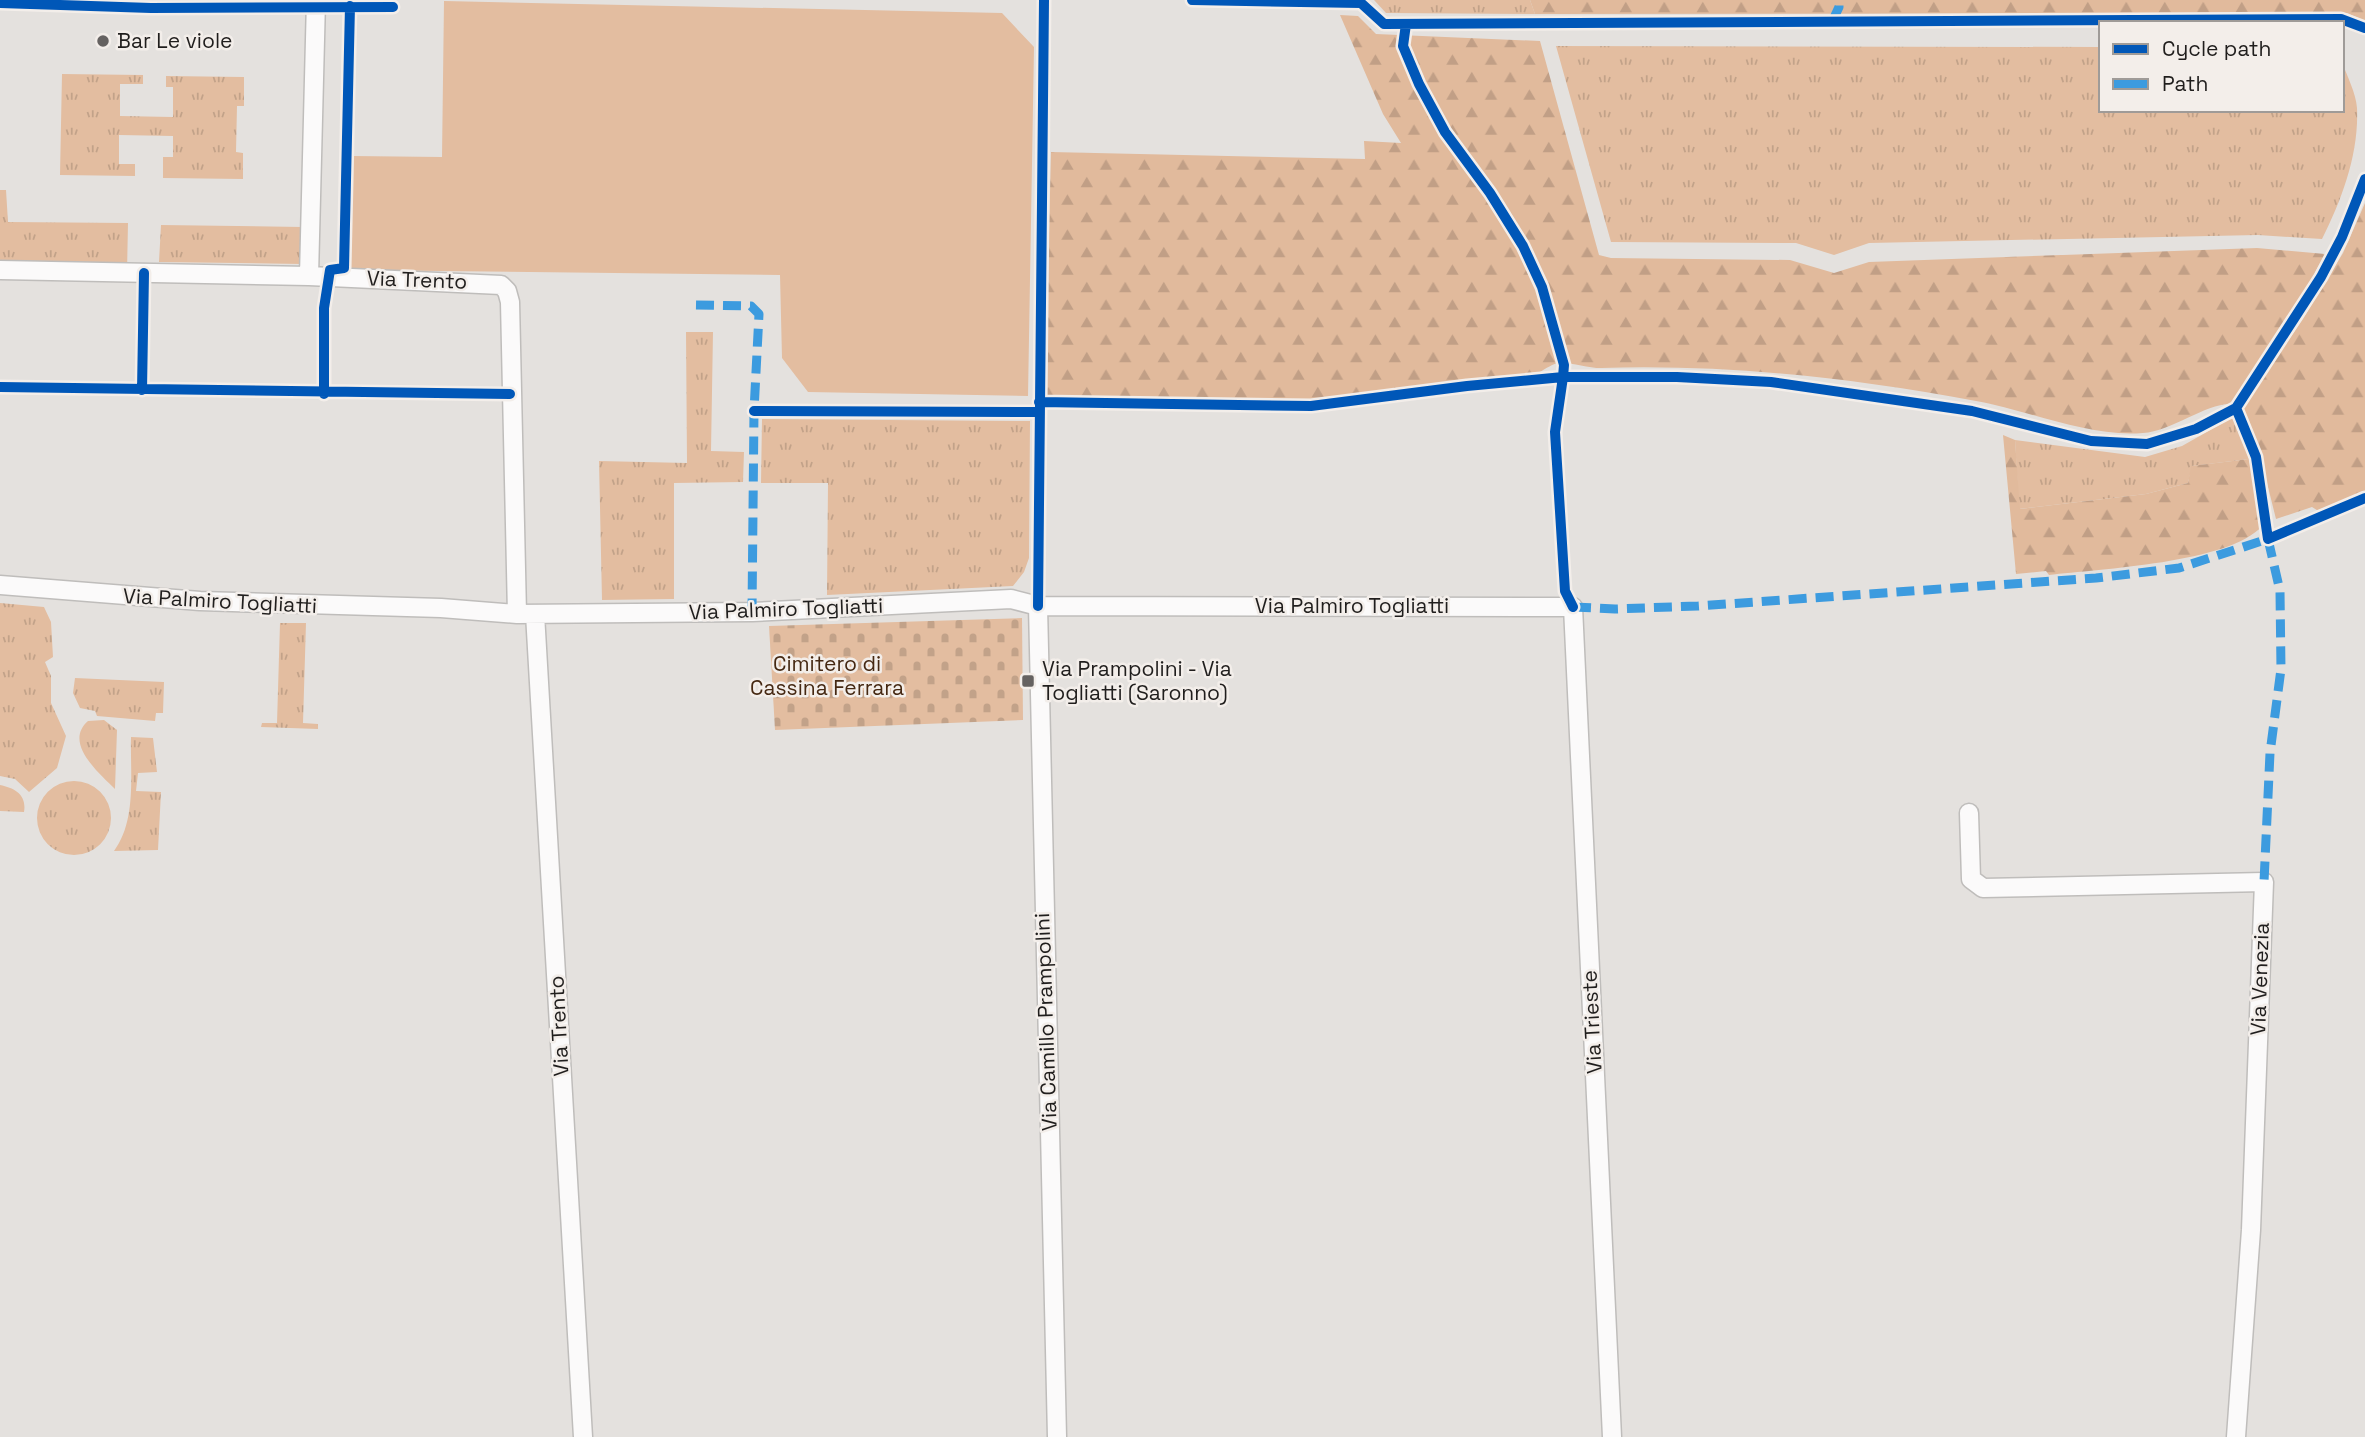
<svg xmlns="http://www.w3.org/2000/svg" width="2365" height="1437" viewBox="0 0 2365 1437" font-family="'Space Grotesk',sans-serif">
  <style>
    .grass { fill: url(#grass-tufts) }
    .forest { fill: url(#forest-firs) }
    .cemetery { fill: url(#cemetery-stones) }
    .pitch { fill: #e3bda0 }
    .lines { fill: none; stroke-linecap: round; stroke-linejoin: round }
    .minor-casing { stroke: #bfbdbb; stroke-width: 21 }
    .minor { stroke: #fbfafa; stroke-width: 18 }
    .quiet { stroke: #3c9bdf; stroke-width: 9; stroke-dasharray: 18 9; stroke-linecap: butt }
    .cycleway-casing { stroke: #f3eeea; stroke-width: 15 }
    .cycleway { stroke: #0057b8; stroke-width: 10 }
    .poi-dot { fill: #656261; stroke: #f3eeea; stroke-width: 2.5 }
    .labels { text-anchor: middle; stroke-width: 5; stroke-linejoin: round; paint-order: stroke }
    .poi-label { font-size: 21px; fill: #201e1d; stroke: #f3eeea; text-anchor: start }
    .street-label { font-size: 21px; fill: #201e1d; stroke: #f3eeea }
    .park-label { font-size: 21px; fill: #452812; stroke: #f3eeea }
  </style>
  <defs>
    <pattern id="grass-tufts" width="24" height="20" patternUnits="userSpaceOnUse" patternTransform="scale(1.75)"><rect width="24" height="20" fill="#e3bda0"/><path d="M3 7l-1-3M5 7V3M7 7l1-3M15 17l-1-3M17 17v-4M19 17l1-3" fill="none" stroke="#c2a289"/></pattern>
    <pattern id="forest-firs" width="22" height="20" patternUnits="userSpaceOnUse" patternTransform="scale(1.75)"><rect width="22" height="20" fill="#e1ba9c"/><path d="M5 1l3.5 6h-7zM16 11l3.5 6h-7z" fill="#c19f86"/></pattern>
    <pattern id="cemetery-stones" width="16" height="16" patternUnits="userSpaceOnUse" patternTransform="scale(1.75)"><rect width="16" height="16" fill="#e3bda0"/><path d="M2 7V4a2 2 0 0 1 4 0v3zM10 15v-3a2 2 0 0 1 4 0v3z" fill="#c2a289"/></pattern>
  </defs>
  <rect width="100%" height="100%" fill="#e4e1de"/>
  <path class="grass" d="M1374,0H1530L1535,14L1386,13Z
    M1556,46L2101,47V110H2342V62C2347,76 2356,93 2357,108C2359,154 2342,199 2322,239L2258,235L1869,243L1834,255L1796,243L1611,242Z
    M62,74L143,75V84H120V116L173,117V87H166V76L244,77V106H237L236,152L243,153V179L163,178V157H173V136L119,135V164H135V176L60,175Z
    M0,190H6L8,222L128,223L127,273L0,270Z
    M161,225L303,227L302,264L159,262Z
    M686,332H713L711,451L744,452L743,482L674,483V599L602,600L599,461L687,463Z
    M2235,416L2249,459L2192,466L2188,483L2146,494L2019,509L2015,440L2145,457L2182,446Z
    M762,419L1030,421L1029,558L1024,572L1013,586L827,595L828,483H761Z
    M0,603L44,607L51,622L53,657L45,662L51,676V703L66,736L57,768L29,792L15,779L0,776Z
    M280,623H306L303,723L318,724V729L261,727L262,723H277Z
    M75,678L164,682L163,713H156L155,721L97,716L95,711L80,708L73,693Z
    M104,720L117,730L115,789C99,773 63,743 88,721Z
    M131,737L153,738L157,772L138,773L136,791L161,792L158,850L114,851C137,820 130,773 131,737Z
    M37 818a37 37 0 1 1 74 0a37 37 0 1 1-74 0Z
    M0,785C15,788 27,795 24,812L0,811Z"/>
  <path class="forest" d="M1530,0H2365V21L2347,13L1535,14Z
    M1340,15L1358,16L1376,34L1540,41L1599,255L1611,258L1790,260L1834,273L1869,262L2257,248L2325,254L2293,313L2232,404C2208,402 2172,431 2143,433C2091,438 2027,410 1976,401C1852,378 1727,364 1601,368C1588,368 1570,362 1559,363C1554,363 1545,369 1540,372L1311,400L1045,397L1051,152L1365,159L1364,141L1401,143L1383,114Z
    M2365,203V495L2320,512L2312,507L2276,519L2260,455L2242,408L2303,319L2343,253Z
    M2003,435L2015,440L2020,509L2146,494L2188,483L2191,466L2249,459L2262,526C2230,563 2099,569 2049,575L2046,571L2016,574Z"/>
  <path class="cemetery" d="M1022,618L1023,720L775,730L769,626Z"/>
  <path class="pitch" d="M444,1L1002,13L1034,47L1028,396L808,392L782,358L780,275L350,270L352,156L442,157Z"/>
  <g class="lines">
    <g class="minor-casing">
      <path id="minor" d="M0,270L309,276L501,285L507,291L510,302L517,614
        M309,276L316,0
        M0,585L200,601L441,608L517,614L752,612L1011,599L1038,606L1573,607L1612,1437
        M1038,606L1057,1437
        M535,614L583,1437
        M1969,813L1971,879L1983,888L2264,882L2251,1230L2236,1437"/>
    </g>
    <use href="#minor" class="minor"/>
    <path class="quiet" d="M1832,22L1839,7V0
      M696,305L751,306L759,314L754,411L752,612
      M1573,607L1615,609L1698,606L2096,578L2179,568L2268,539L2280,591L2281,669L2270,753L2264,882"/>
    <g class="cycleway-casing">
      <path id="cycleway" d="M1192,0L1361,3L1384,24L2341,19L2365,28
        M0,3L151,8L393,7
        M1406,24L1403,46L1419,84L1445,132L1490,193L1523,246L1542,287L1564,365L1563,377H1677L1771,382L1972,411L2091,441L2147,444L2196,429L2236,408L2321,277L2342,237L2365,179
        M0,387L510,394
        M142,390L144,273
        M324,394V308L330,270L344,268L350,6
        M1039,402L1311,406L1467,386L1563,377L1555,432L1565,591L1573,607
        M2236,408L2256,457L2268,539L2365,498
        M754,411L1039,412
        M1038,606L1044,0"/>
    </g>
    <use href="#cycleway" class="cycleway"/>
  </g>
  <g class="poi-dot">
    <circle cx="103" cy="41" r="7"/>
    <rect x="1021" y="674" width="14" height="14" rx="3.5"/>
  </g>
  <g class="labels">
    <g class="poi-label">
      <text x="117" y="48">Bar Le viole</text>
      <text x="1042" y="676">Via Prampolini - Via<tspan x="1042" dy="24">Togliatti (Saronno)</tspan></text>
    </g>
    <g class="street-label">
      <text transform="translate(417 280) rotate(2)" y="7">Via Trento</text>
      <text transform="translate(220 601) rotate(3)" y="7">Via Palmiro Togliatti</text>
      <text x="1352" y="613">Via Palmiro Togliatti</text>
      <text transform="translate(786 609) rotate(-2)" y="7">Via Palmiro Togliatti</text>
      <text transform="translate(2260 979) rotate(-88)" y="7">Via Venezia</text>
      <text transform="translate(1046 1022) rotate(-92)" y="7">Via Camillo Prampolini</text>
      <text transform="translate(1592 1022) rotate(-93)" y="7">Via Trieste</text>
      <text transform="translate(559 1026) rotate(-93)" y="7">Via Trento</text>
    </g>
    <g class="park-label">
      <text x="827" y="671">Cimitero di<tspan x="827" dy="24">Cassina Ferrara</tspan></text>
    </g>
  </g>
  <rect x="2099" y="21" width="245" height="91" fill="#f3eeea" stroke="#9f9b98" stroke-width="2"/>
  <rect x="2113" y="44" width="35" height="10" fill="#0057b8" stroke="#9f9b98" stroke-width="2"/>
  <text x="2162" y="56" font-size="21" fill="#201e1d">Cycle path</text>
  <rect x="2113" y="79" width="35" height="10" fill="#3c9bdf" stroke="#9f9b98" stroke-width="2"/>
  <text x="2162" y="91" font-size="21" fill="#201e1d">Path</text>
</svg>
